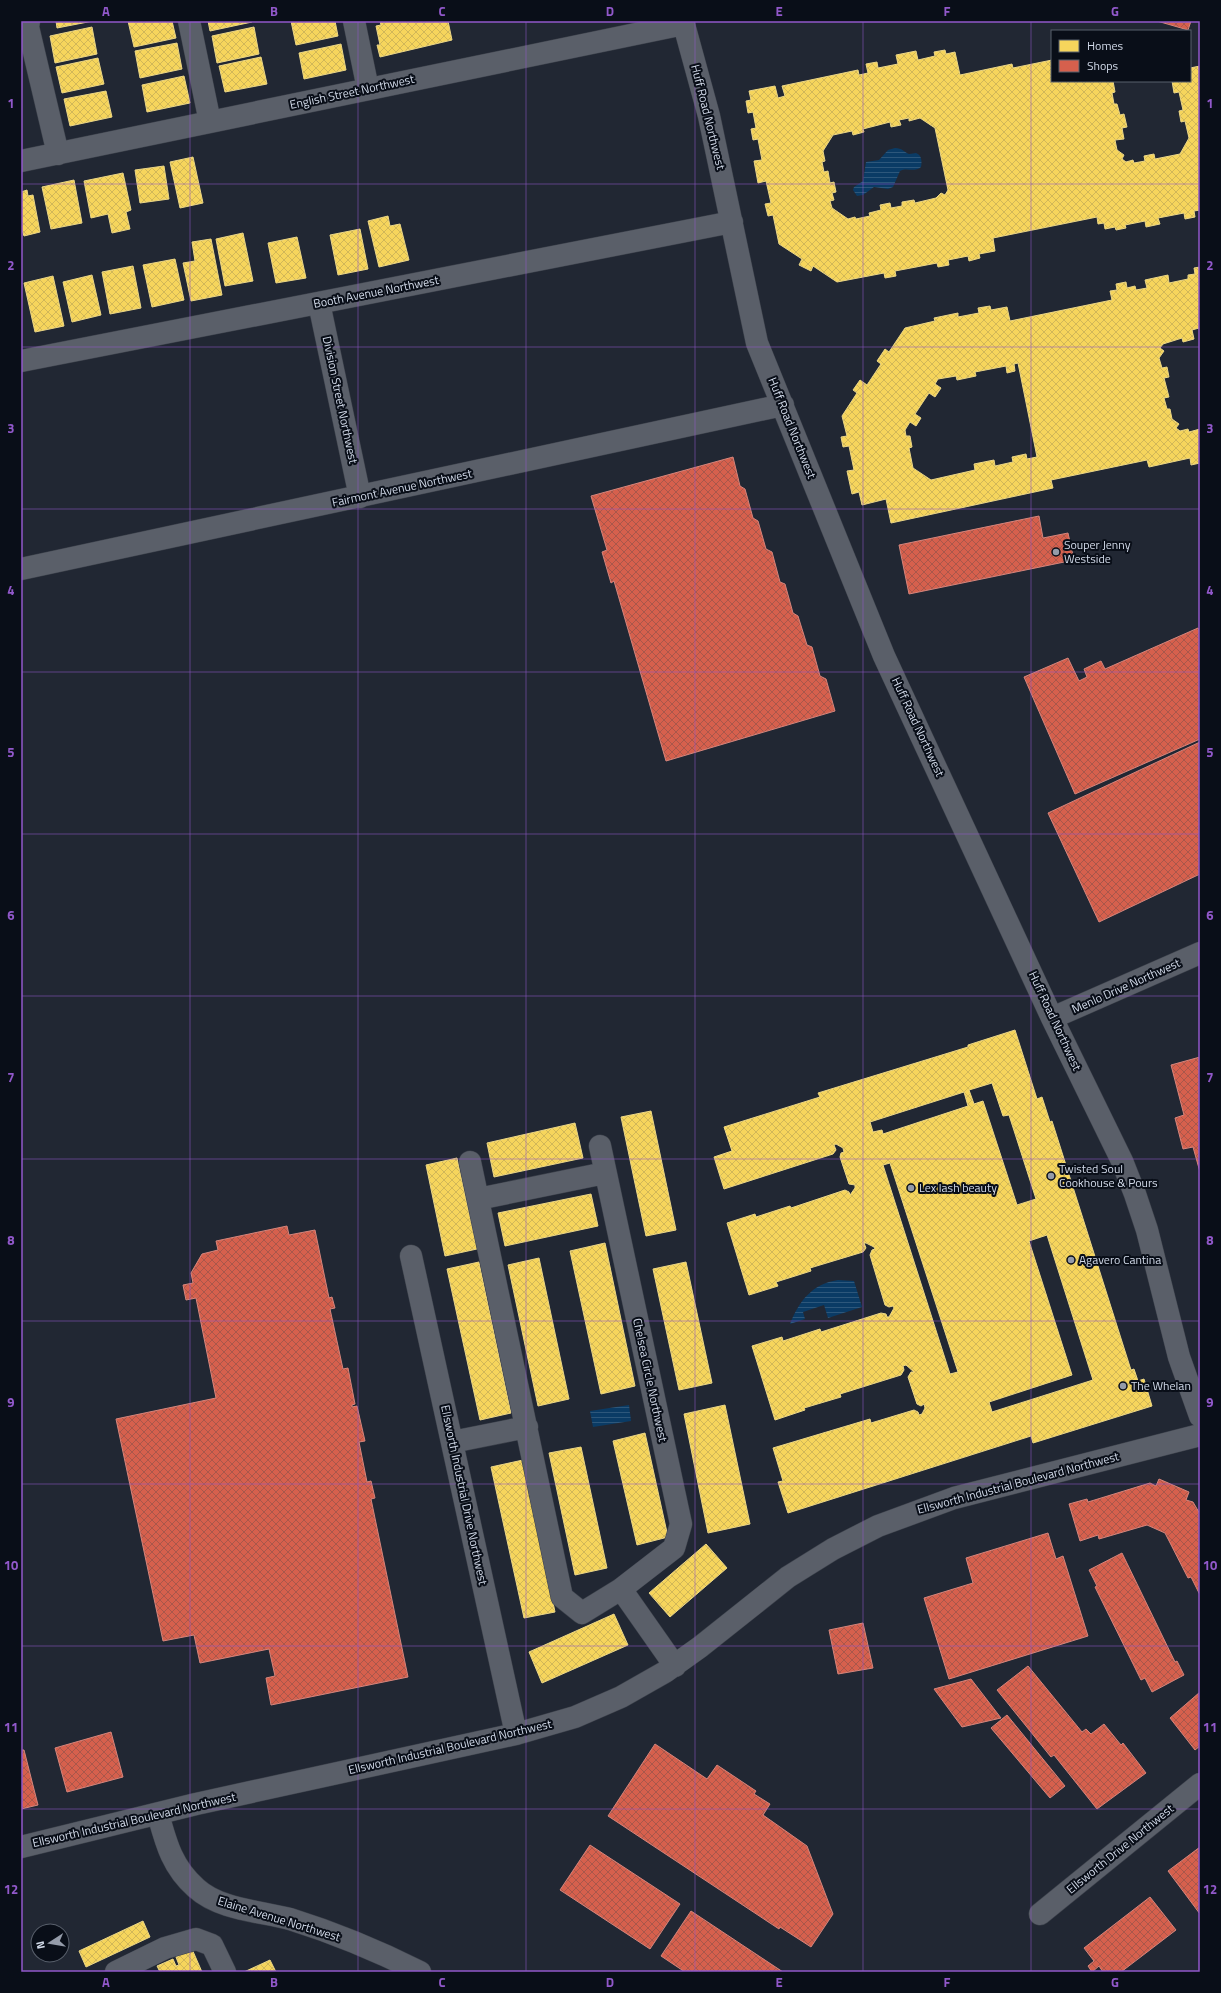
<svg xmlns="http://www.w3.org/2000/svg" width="1221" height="1993" viewBox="0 0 1221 1993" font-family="'Titillium Web',sans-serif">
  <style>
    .water { fill: url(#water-rules) }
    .homes { fill: url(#homes-cross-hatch); stroke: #ebd686; fill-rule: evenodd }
    .shops { fill: url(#shops-cross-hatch); stroke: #d5857c }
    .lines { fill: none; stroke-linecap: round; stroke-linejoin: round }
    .street-casing { stroke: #3c414b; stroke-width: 23 }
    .street { stroke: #5a5f69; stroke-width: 22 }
    .grid { fill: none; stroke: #9158ca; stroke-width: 1; stroke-opacity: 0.55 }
    .poi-dot { fill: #949ba9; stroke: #090e18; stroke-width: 1.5 }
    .labels { text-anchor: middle; stroke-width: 4; stroke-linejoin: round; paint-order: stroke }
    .street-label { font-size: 12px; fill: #d2dae9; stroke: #090e18 }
    .poi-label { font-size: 12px; fill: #d2dae9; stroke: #090e18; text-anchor: start }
    .neatline { fill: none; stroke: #9158ca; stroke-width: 1.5 }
    .grid-label { font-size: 13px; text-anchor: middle; font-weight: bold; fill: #9158ca }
  </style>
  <defs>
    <pattern id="water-rules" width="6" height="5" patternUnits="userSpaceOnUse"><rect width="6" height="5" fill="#0a3b65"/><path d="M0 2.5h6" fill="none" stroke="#2d577b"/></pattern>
    <pattern id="homes-cross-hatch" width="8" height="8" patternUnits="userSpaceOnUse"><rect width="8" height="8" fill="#f6d55c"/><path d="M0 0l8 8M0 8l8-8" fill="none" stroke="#d1b758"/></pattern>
    <pattern id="shops-cross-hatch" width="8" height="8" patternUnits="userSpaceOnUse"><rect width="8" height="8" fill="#d6604d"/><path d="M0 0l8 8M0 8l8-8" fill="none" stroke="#a9574b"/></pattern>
  </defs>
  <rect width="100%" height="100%" fill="#212733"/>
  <path class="water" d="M895,148C902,148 904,152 909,154C912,154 914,153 916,153C922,155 922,162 921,167C914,173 907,167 900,171L893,187L888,189L874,187L863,195L857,196L853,190L854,187L863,181L866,162L879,160L888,150Z
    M838,1280L854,1281L862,1307L828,1318L824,1305L803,1312L805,1319L790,1324C799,1301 812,1284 838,1280Z
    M629,1405L631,1421L593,1427L590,1411Z"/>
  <path class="homes" d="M56,21H93L57,28Z
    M128,21H172L176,38L134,47Z
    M208,21H252V22L210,31Z
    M291,21H335L338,36L296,45Z
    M380,21H448L452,40L380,57L377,45H380L376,26L381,25Z
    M92,27L97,54L55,63L50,36Z
    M254,27L259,54L217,63L212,36Z
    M177,43L182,69L140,78L135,51Z
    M341,44L346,70L304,79L299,53Z
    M945,50L946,54L955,52L960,75L1012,64L1013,68L1052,60V81H1113L1115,92L1112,93L1114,104H1117L1120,115L1124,114L1127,127L1122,128L1124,139L1115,140L1117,150L1124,155L1122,159L1126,162L1133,160L1134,163L1145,161L1144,156L1154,154L1155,159L1180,154L1189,138L1185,121L1181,122L1179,111L1183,110L1179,92L1174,93L1172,81H1190V68L1200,66V210L1194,211L1195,217L1185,219L1184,213L1158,218L1160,224L1146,227L1145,221L1125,225L1126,228L1116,230L1115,227L1105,229L1104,223L1098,224L1097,217L993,238L995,251L979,254L980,258L969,261L968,256L948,260L949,265L938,267L937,263L895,271L896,276L885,278L884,273L837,282L813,266L811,271L799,265L802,259L779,244L773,215L768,216L765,204L771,203L766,181L758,183L754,161L762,160L758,139L753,140L751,129L756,128L753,112L748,113L746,101L751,100L749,91L775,86L778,98L785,96L782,86L858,70L859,75L868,73L866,64L877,62L878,68L898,64L896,55L916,51L918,60L935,56L934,52ZM909,118V121L920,118L935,128L948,190L945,195L941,193L936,198L915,203L914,200L902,202V206L891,208L890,203L880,205L881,210L869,213L870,216L856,219L855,217L848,219L832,208L830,201L834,200L832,193L836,192L834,182L830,183L828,171L824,172L822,162L825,161L823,151L833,135L852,131L853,135L864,132L863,129L890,122L891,127L901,125L899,120Z
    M261,57L267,84L225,92L219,66Z
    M98,58L104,84L62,93L56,67Z
    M184,76L190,103L147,112L142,85Z
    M106,91L112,117L70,126L64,99Z
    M193,157L203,203L180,208L170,162Z
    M164,166L169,199L140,203L135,170Z
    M123,173L131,210L126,212L130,229L112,233L108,214L91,218L84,181Z
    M74,180L82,223L51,229L42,187Z
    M27,190L28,196L33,195L40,232L24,236L22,230H21V192Z
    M388,216L390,226L400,224L409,260L379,267L368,221Z
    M360,229L368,269L338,275L330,235Z
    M243,233L253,281L225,286L216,239Z
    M297,237L306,278L276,283L268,243Z
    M211,239L222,295L191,301L183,263L195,261L192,242Z
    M175,259L184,300L152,307L143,265Z
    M133,266L141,308L110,314L102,272Z
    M1200,267V333L1199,328L1192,330L1194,339L1183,342L1182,338L1163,344L1160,348L1164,351L1159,358L1162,368L1167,367L1169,377L1164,378L1169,397L1164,398L1167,409H1170L1172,419L1179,424L1176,428L1180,431L1188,429L1189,432L1200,429V463L1191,465L1190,458L1149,467L1147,460L1051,480L1053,488L891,523L886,499L862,505L859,492L852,494L847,471L854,470L849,446L843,447L841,437L847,436L842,416L857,393L853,390L860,380L867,385L881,364L877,361L885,349L889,352L905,328L935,321L934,318L958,313V317L979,313L978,308L990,306L991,310L1007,307L1010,321L1112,300L1110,291L1117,290L1116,284L1126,282L1127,288L1135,286L1136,290L1147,288L1145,280L1168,275L1169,283L1188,279V275L1195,274L1194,268ZM1018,363L1037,457L1027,459L1026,454L1012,457L1013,462L995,466L994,460L974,464L975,470L931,480L913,468L909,448L912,447L910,436H906L905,430L910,422L916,426L921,418L915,414L929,393L935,397L941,388L935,384L938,379L956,376L957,380L976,376L975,372L1006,366L1007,373L1015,371L1014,364Z
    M92,275L101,315L72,322L63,282Z
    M53,276L64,326L35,332L24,283Z
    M1015,1030L1037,1099L1042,1097L1050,1122L1052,1121L1131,1370L1134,1369L1138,1381L1144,1379L1152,1406L1033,1443L1031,1436L788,1513L778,1482L783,1481L773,1448L870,1419L871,1423L914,1410L918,1412L919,1415L922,1414L925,1408L924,1404L921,1406L917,1404L908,1377L911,1372H914L906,1365L903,1366L904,1370L901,1375L840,1394L841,1397L804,1408L805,1410L775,1420L752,1346L782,1337L783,1341L820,1329L821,1332L881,1313L886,1314L887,1317H889L894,1308L893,1306L889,1307L885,1305L870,1255L872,1250L875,1249L874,1247L866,1243H864L866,1248L863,1252L810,1268L811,1271L776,1282L778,1286L749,1295L727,1223L755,1214L756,1217L790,1206L791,1208L845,1190L849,1192L850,1195L855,1188V1185L849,1184L840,1157L841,1153L844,1152L843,1148L836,1144L834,1145L836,1150L833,1154L724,1189L714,1157L732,1151L724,1127L820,1097L818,1093L968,1047V1045ZM992,1083L1003,1116L1009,1115L1036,1199L1017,1205L983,1101L974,1104L969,1090ZM964,1092L968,1106L883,1134L882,1130L873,1132L870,1122ZM890,1163L958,1372L950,1374L883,1165ZM1047,1235L1093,1380L992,1412L989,1402L1072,1375L1029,1241Z
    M651,1111L676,1230L646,1236L621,1117Z
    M575,1123L583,1158L494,1177L487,1143Z
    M457,1158L477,1249L445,1256L426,1165Z
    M591,1194L598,1226L505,1246L498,1213Z
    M605,1243L635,1386L601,1394L570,1251Z
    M539,1258L569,1399L538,1406L508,1265Z
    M479,1262L511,1413L480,1420L447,1269Z
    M686,1262L712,1383L679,1390L653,1269Z
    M725,1405L750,1524L708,1533L684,1414Z
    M645,1433L668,1537L637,1545L613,1441Z
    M581,1447L607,1568L575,1575L549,1453Z
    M523,1460L555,1612L524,1618L491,1467Z
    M706,1544L727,1568L670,1617L649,1593Z
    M614,1614L628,1645L542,1683L529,1652Z
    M143,1921L150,1937L86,1967L79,1951Z
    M192,1949L202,1972H160L157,1966L173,1959L176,1966L179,1965L176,1957Z
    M270,1960L276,1972H244Z"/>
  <path class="shops" d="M1157,21H1191L1188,30Z
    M733,457L740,486L745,489L753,518L758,521L766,549L772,552L780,582L785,584L793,613L798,616L807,645L812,647L820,676L826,679L835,711L666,761L614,581L611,583L602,552L607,550L591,496Z
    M1039,516L1043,538L1068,533L1074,560L909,594L899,545Z
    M1198,628L1200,633V739L1075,794L1024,677L1068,658L1079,681L1087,677L1084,669L1101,661L1105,669Z
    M1200,742V874L1099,922L1048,813Z
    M1200,1057V1172L1193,1147L1183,1149L1175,1118L1184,1115L1171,1065Z
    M287,1226L289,1235L315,1230L329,1298L332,1297L335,1308L330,1309L343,1369L348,1368L355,1404L352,1405V1407L357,1406L365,1441L359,1442L367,1482L371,1481L375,1498L371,1499L408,1677L271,1705L266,1678L275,1676L269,1649L200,1663L194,1635L163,1641L116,1419L216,1398L196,1298L186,1300L183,1285L193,1283L191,1273L202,1254L218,1250L216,1241Z
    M1159,1479L1189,1492L1186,1500L1193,1502L1200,1514V1595L1191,1577L1188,1578L1165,1533L1147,1525L1099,1539L1098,1535L1080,1541L1069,1504L1087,1499L1088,1502L1150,1483L1156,1486Z
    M1048,1533L1056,1559L1063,1556L1088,1636L949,1679L924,1598L973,1583L966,1558Z
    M1122,1553L1175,1662L1177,1661L1184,1675L1152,1692L1145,1678L1141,1680L1095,1587L1097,1586L1089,1570Z
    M863,1623L873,1668L838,1674L829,1630Z
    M1028,1666L1082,1732L1086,1729L1091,1734L1104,1724L1121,1745L1123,1743L1146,1773L1097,1809L1054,1755L1051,1757L997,1690Z
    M971,1679L1001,1718L962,1727L934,1689Z
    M1200,1692V1746L1195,1750L1170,1718Z
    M1007,1715L1065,1786L1050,1798L991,1728Z
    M111,1732L123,1777L67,1792L55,1748Z
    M655,1744L707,1779L717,1765L756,1791L754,1794L770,1804L763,1815L807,1846L833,1914L811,1947L780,1927L779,1929L608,1816Z
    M21,1750H24L38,1805L21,1809Z
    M590,1845L680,1904L650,1949L560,1890Z
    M1200,1847V1914L1168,1871Z
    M1150,1897L1176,1930L1121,1972H1103L1099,1966L1092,1972L1088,1966L1094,1961L1084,1948Z
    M691,1911L783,1972H685L661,1956Z"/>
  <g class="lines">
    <g class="street-casing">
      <path id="street" d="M29,21L28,27L58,154
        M189,21L210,122
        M354,21L368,89
        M683,21L709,116L757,343L884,656L1052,1018L1122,1161L1135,1194L1147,1230L1179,1357L1200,1416
        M21,161L684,24
        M319,303L360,497
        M21,361L732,222
        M21,569L783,405
        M1052,1018L1200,953
        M470,1162L562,1597L582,1613L621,1589L674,1548L681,1524L600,1146
        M478,1199L605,1173
        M411,1256L516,1734
        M452,1442L527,1427
        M621,1589L675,1666
        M158,1814C166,1843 172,1867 196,1888C220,1910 260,1911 290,1919C335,1933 378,1951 420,1972
        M21,1847L196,1804L516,1734L575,1717L621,1697L665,1672L700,1647L788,1577L833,1549L878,1526L954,1498L1200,1435
        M1040,1914L1200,1784
        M116,1972L165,1948L196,1939L212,1945L225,1972"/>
    </g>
    <use href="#street" class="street"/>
  </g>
  <path class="grid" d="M190,21V1972M358,21V1972M526,21V1972M695,21V1972M863,21V1972M1031,21V1972M21,184H1200M21,347H1200M21,509H1200M21,672H1200M21,834H1200M21,996H1200M21,1159H1200M21,1321H1200M21,1484H1200M21,1646H1200M21,1809H1200"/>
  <g class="poi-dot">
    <circle cx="1056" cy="552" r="4"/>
    <circle cx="1051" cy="1176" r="4"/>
    <circle cx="911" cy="1188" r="4"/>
    <circle cx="1071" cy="1260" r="4"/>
    <circle cx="1123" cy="1386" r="4"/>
  </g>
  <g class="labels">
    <g class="street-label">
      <text transform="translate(352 92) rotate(-12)" y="4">English Street Northwest</text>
      <text transform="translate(708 117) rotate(76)" y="4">Huff Road Northwest</text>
      <text transform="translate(376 292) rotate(-11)" y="4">Booth Avenue Northwest</text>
      <text transform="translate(340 400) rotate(78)" y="4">Division Street Northwest</text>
      <text transform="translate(792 428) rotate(68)" y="4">Huff Road Northwest</text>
      <text transform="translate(402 488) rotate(-12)" y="4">Fairmont Avenue Northwest</text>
      <text transform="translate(918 727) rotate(65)" y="4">Huff Road Northwest</text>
      <text transform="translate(1126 986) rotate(-24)" y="4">Menlo Drive Northwest</text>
      <text transform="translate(1055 1021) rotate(65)" y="4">Huff Road Northwest</text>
      <text transform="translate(650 1380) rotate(78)" y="4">Chelsea Circle Northwest</text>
      <text transform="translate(1018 1483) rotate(-15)" y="4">Ellsworth Industrial Boulevard Northwest</text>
      <text transform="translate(464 1495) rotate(78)" y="4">Ellsworth Industrial Drive Northwest</text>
      <text transform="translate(450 1747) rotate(-13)" y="4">Ellsworth Industrial Boulevard Northwest</text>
      <text transform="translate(134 1820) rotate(-13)" y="4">Ellsworth Industrial Boulevard Northwest</text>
      <text transform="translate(1120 1849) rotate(-39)" y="4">Ellsworth Drive Northwest</text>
      <text transform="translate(279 1919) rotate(17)" y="4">Elaine Avenue Northwest</text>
    </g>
    <g class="poi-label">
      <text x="1064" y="549">Souper Jenny<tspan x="1064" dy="14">Westside</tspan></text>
      <text x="1059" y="1173">Twisted Soul<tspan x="1059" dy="14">Cookhouse &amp; Pours</tspan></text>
      <text x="919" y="1192">Lex lash beauty</text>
      <text x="1079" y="1264">Agavero Cantina</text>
      <text x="1131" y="1390">The Whelan</text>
    </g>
  </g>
  <rect width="1221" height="1993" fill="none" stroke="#090e18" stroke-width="44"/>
  <rect x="1051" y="30" width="140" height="52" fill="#090e18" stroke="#59606c"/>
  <rect x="1059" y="40" width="20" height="12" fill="#f6d55c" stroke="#59606c"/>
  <text x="1087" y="50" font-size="12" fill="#d2dae9">Homes</text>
  <rect x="1059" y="60" width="20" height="12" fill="#d6604d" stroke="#59606c"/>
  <text x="1087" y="70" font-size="12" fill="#d2dae9">Shops</text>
  <g transform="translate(50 1943) rotate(258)"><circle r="19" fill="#090e18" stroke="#59606c"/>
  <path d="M0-3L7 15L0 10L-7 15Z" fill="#949ba9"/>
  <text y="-6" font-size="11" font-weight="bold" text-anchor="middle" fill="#d2dae9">N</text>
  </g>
  <rect x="22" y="22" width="1177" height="1949" class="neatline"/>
  <g class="grid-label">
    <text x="106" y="16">A</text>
    <text x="274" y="16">B</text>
    <text x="442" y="16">C</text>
    <text x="610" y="16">D</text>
    <text x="779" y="16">E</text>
    <text x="947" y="16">F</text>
    <text x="1115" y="16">G</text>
    <text x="11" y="108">1</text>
    <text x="1210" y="108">1</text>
    <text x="11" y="270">2</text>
    <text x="1210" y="270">2</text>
    <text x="11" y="433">3</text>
    <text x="1210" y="433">3</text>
    <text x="11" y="595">4</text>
    <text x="1210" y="595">4</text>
    <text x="11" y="757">5</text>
    <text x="1210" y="757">5</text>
    <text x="11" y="920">6</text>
    <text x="1210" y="920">6</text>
    <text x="11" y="1082">7</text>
    <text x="1210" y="1082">7</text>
    <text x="11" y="1245">8</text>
    <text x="1210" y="1245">8</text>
    <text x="11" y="1407">9</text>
    <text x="1210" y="1407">9</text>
    <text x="11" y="1570">10</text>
    <text x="1210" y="1570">10</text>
    <text x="11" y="1732">11</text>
    <text x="1210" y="1732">11</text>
    <text x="11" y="1894">12</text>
    <text x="1210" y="1894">12</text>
    <text x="106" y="1987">A</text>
    <text x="274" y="1987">B</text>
    <text x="442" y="1987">C</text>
    <text x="610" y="1987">D</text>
    <text x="779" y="1987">E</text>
    <text x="947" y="1987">F</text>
    <text x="1115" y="1987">G</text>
  </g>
</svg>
